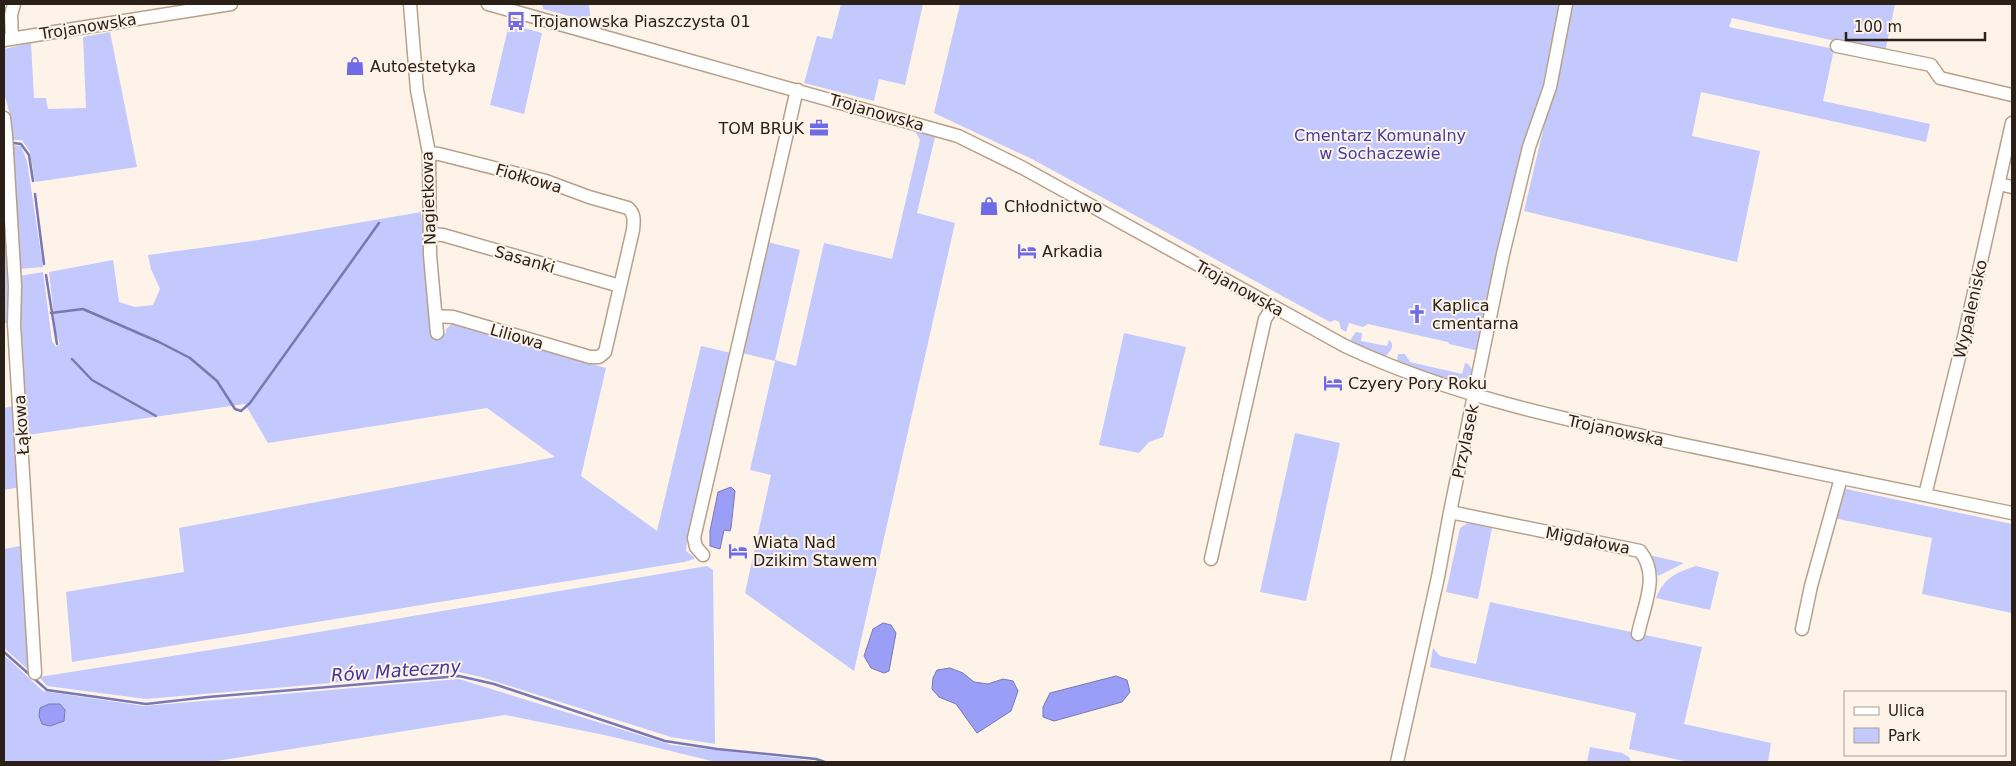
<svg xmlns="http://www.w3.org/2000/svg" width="2016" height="766" viewBox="0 0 2016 766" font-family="'DejaVu Sans',sans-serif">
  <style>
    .green { fill: #c3c8fd }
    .water { fill: #9a9ef6; stroke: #7878b3 }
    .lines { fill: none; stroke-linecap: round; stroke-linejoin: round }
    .stream { stroke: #7878b3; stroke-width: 2.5 }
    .minor-casing { stroke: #b8a089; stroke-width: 15 }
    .minor { stroke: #fff; stroke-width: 12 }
    .labels { text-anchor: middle; stroke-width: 4; stroke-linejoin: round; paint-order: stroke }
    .poi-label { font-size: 16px; fill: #2a2017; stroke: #fef3e9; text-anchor: start }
    .street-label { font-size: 16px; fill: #2a2017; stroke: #fef3e9 }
    .park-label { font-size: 16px; fill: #443da1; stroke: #fef3e9 }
    .water-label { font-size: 18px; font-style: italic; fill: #3f369b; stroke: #fef3e9 }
  </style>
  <rect width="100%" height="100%" fill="#fef3e9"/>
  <path class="green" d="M542,4H589L591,22L543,9Z
    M841,4H923L905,85L879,79L874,101L804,83L817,36L832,39Z
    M960,4H1552L1560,5L1535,121L1508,207L1480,335L1479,351L1449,344L1448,342L1368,324L1363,327L1349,323L1346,332L1341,329L1339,322L1335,320L1330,322L1032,159L934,113Z
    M1570,4H1895L1885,52L1732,18L1729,27L1834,49L1823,101L1930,124L1926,142L1701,92L1692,136L1760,151L1737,262L1524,211L1549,105Z
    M509,24L542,33L524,114L490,105Z
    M110,32L137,167L35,182L30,152L22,140H13L12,122L4,93V49L31,43L34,98H46L48,109L86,108L83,37Z
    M915,131L935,137L917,213L955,223L854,671L745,593L771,475L750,470L775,361L742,353L767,242L800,250L775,360L796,366L824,243L892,259L920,140Z
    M13,145L21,146L27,161L43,267L18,269Z
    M4,188L13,299L8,322L4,324Z
    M421,212L433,334L446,333V329L452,324L606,368L581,476L657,531L701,346L731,353L687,541L686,551L694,557V559L684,562L72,662L66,592L184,572L179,528L555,457L487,408L268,443L245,404L27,435L19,276L43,272L52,341L56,347L60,344L56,333L49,272L113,260L119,302L135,307L153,305L160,289L151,269L148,255L252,241Z
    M1356,332L1362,333L1361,341L1387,346L1389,340C1396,345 1390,353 1384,357L1351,342V339Z
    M1124,333L1186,347L1163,437L1149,442L1139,453L1099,445Z
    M1398,354H1405L1410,362L1462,374L1465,363L1468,364L1472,369L1469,383L1466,385L1460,384L1459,387L1397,361Z
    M17,405L21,487L4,490V408Z
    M1295,433L1340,443L1306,601L1260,592Z
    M1841,488L2012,524V613L1922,594L1932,538L1833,518Z
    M1468,523L1492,528L1478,599L1446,592L1460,528Z
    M25,545L32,673L4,648V549Z
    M1649,555L1684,563L1658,576Z
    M707,566L713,570L715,744L671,737L481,677L459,672L146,699L47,686L39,677L242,645Z
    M1696,566L1719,572L1710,610L1656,598C1664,578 1675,573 1696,566Z
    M1490,602L1702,647L1684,724L1771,743L1768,762H1688L1629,749L1636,713L1430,667L1433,648L1440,656L1476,664Z
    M4,655L43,691L144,706L459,679L672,745L813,761L716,762L609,736L505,715L210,762H4Z
    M1590,747L1622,753L1629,757L1631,762H1587Z"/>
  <path class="water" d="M731,487L735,491L731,528L730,531L724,530L720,549L710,546V531L718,492Z
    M883,623L891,625L896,633L889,671L884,673L871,668L864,656L873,629Z
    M950,668L963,673L974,682L988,684L1003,679L1013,681L1018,691L1011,711L977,733L956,704L939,697L932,689L933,678L937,670Z
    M1116,676L1127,680L1130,692L1122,702L1054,721L1043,717V707L1050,693Z
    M49,704H60L65,710L64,721L50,726L42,724L39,716L40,708Z"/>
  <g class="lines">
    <path class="stream" d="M14,143L21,144L29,155L33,181
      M35,194L44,264
      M46,275L57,344
      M51,313L83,309L159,342L190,358L217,381L235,409L241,411L250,403L379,223
      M72,359L92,380L156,416
      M4,652L47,690L146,704L208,697L459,676L494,684L665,741L717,749L816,759L825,762"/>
    <g class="minor-casing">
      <path id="minor" d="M410,4L417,90L429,153L430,255L437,333
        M488,4L958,136L1023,168L1345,346C1456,398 1572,421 1690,446C1797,469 1905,491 2012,513
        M12,38L11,15L14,4
        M4,40L231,4
        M1837,46L1931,65L1940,78L2012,95
        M4,118L6,135L15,286L14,324L35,673
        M429,153L439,154L546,181L589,197L628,208C635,214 634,221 633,230L605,352L599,357H590L453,317L436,316
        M1999,184L2012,187
        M431,234L443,235L620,286
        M1925,495L1964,337L2012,123
        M1450,512L1640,551C1660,575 1644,605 1638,634
        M703,555L696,547L694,538L795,98L798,90
        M1211,559L1265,319L1273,307
        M1802,629L1811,586L1841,478
        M1397,762L1438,577L1450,512L1503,254L1529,147L1550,87L1566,4"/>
    </g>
    <use href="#minor" class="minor"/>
  </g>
  <defs>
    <g id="bus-bare" transform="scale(1.5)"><path d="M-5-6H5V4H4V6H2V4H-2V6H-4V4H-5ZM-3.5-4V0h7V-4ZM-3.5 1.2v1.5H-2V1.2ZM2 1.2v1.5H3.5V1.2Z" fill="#6f6be5" stroke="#fef3e9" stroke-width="2.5" paint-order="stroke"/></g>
    <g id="shop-bare" transform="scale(1.5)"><path d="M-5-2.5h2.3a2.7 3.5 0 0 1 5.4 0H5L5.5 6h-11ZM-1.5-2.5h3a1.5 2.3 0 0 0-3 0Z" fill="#6f6be5" stroke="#fef3e9" stroke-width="2.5" paint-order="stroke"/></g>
    <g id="office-bare" transform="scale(1.5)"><path d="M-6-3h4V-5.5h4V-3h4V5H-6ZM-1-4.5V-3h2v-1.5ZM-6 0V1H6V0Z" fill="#6f6be5" stroke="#fef3e9" stroke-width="2.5" paint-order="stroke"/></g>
    <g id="hotel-bare" transform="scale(1.5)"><path d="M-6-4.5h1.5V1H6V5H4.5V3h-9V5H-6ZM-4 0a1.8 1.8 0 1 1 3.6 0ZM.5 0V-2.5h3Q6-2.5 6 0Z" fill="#6f6be5" stroke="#fef3e9" stroke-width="2.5" paint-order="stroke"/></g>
    <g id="church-bare" transform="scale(1.5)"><path d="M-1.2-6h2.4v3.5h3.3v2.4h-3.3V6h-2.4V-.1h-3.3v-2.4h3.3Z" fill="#6f6be5" stroke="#fef3e9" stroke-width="2.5" paint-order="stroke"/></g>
  </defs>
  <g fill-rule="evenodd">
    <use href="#bus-bare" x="516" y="21"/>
    <use href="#shop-bare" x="355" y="66"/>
    <use href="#office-bare" x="819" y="128"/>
    <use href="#shop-bare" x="989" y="206"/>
    <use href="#hotel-bare" x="1027" y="251"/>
    <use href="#church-bare" x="1417" y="314"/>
    <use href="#hotel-bare" x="1333" y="383"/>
    <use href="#hotel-bare" x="738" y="551"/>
  </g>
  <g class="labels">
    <g class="poi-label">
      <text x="531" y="27">Trojanowska Piaszczysta 01</text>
      <text x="370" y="72">Autoestetyka</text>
      <text x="804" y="134" text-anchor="end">TOM BRUK</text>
      <text x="1004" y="212">Chłodnictwo</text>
      <text x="1042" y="257">Arkadia</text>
      <text x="1432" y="311">Kaplica<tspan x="1432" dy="18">cmentarna</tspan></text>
      <text x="1348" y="389">Czyery Pory Roku</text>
      <text x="753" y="548">Wiata Nad<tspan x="753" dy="18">Dzikim Stawem</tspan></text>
    </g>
    <g class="street-label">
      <text transform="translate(88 26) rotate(-9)" y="6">Trojanowska</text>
      <text transform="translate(877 112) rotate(16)" y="6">Trojanowska</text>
      <text transform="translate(529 178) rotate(16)" y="6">Fiołkowa</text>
      <text transform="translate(428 198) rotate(-92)" y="6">Nagietkowa</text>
      <text transform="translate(525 259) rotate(16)" y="6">Sasanki</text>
      <text transform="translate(1240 288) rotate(29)" y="6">Trojanowska</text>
      <text transform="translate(1970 309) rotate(-77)" y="6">Wypalenisko</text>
      <text transform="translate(517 336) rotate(16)" y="6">Liliowa</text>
      <text transform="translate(21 425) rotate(-94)" y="6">Łąkowa</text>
      <text transform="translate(1616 430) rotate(12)" y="6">Trojanowska</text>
      <text transform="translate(1465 441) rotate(-78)" y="6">Przylasek</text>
      <text transform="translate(1588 540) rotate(11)" y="6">Migdałowa</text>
    </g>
    <g class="park-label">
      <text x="1380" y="141">Cmentarz Komunalny<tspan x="1380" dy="18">w Sochaczewie</tspan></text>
    </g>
    <g class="water-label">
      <text transform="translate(396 671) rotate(-4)" y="6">Rów Mateczny</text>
    </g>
  </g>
  <rect width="2016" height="766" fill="none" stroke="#2a2017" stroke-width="10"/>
  <rect x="1844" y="691" width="162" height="65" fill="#fef3e9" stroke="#a99f95"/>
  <rect x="1854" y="707" width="25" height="8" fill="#ffffff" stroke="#a99f95"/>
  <text x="1888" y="716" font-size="15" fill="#2a2017">Ulica</text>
  <rect x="1854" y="728" width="25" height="15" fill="#c3c8fd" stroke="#a99f95"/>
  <text x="1888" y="741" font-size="15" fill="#2a2017">Park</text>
  <path d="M1846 32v8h139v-8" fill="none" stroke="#2a2017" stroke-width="2.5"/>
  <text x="1854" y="32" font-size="15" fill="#2a2017" stroke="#fef3e9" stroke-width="4" paint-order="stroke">100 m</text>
</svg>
